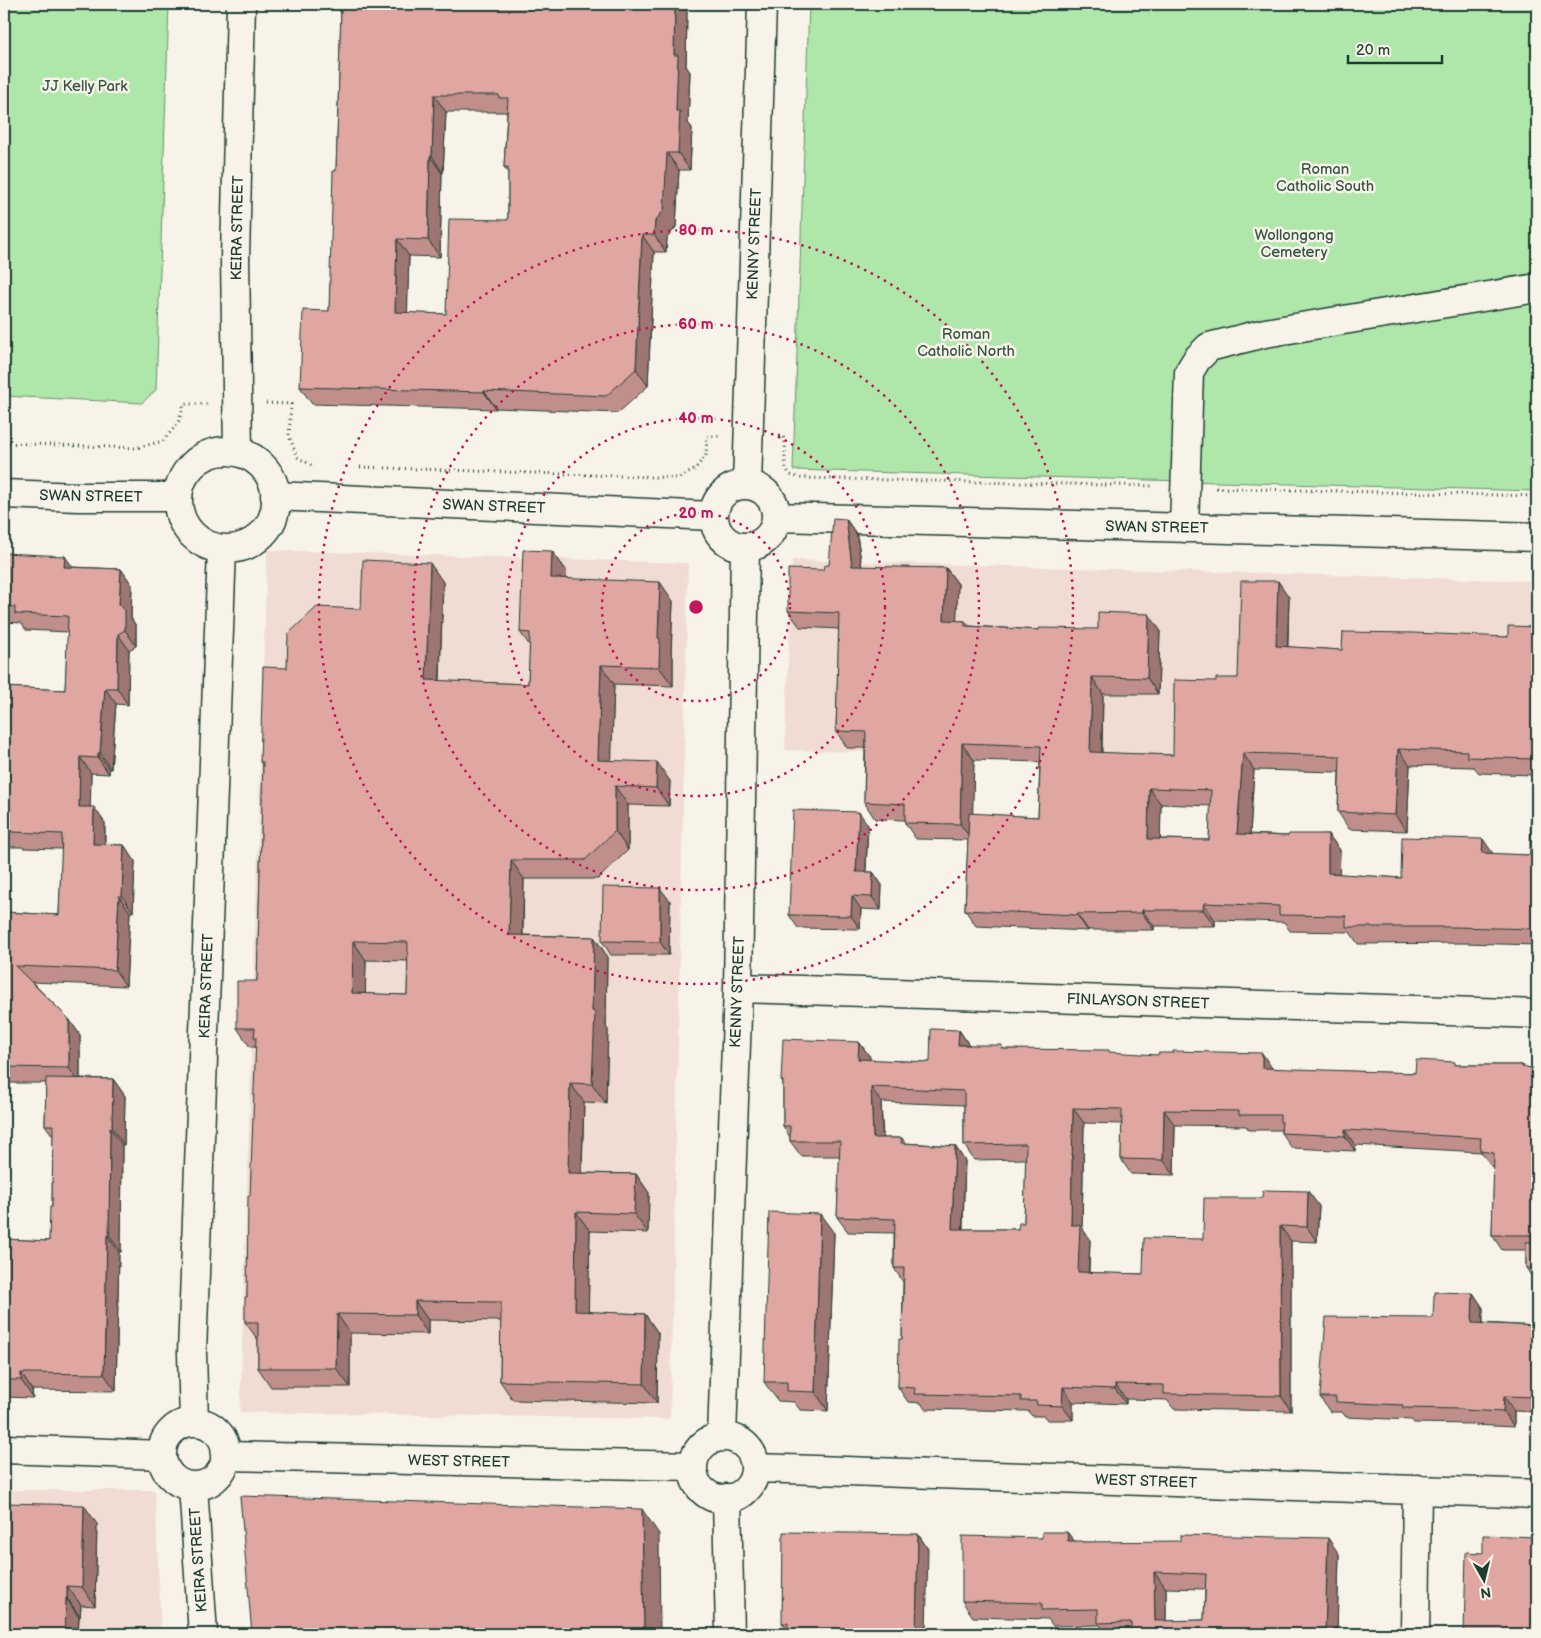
<svg xmlns="http://www.w3.org/2000/svg" width="1541" height="1638" viewBox="0 0 1541 1638" font-family="'Balsamiq Sans',sans-serif">
  <style>
    .built { fill: #f0dcd3 }
    .green { fill: #afe6a9; stroke: #67926e }
    .lines { fill: none; stroke-linecap: round; stroke-linejoin: round }
    .minor-casing { stroke: #1f3d34; stroke-width: 31 }
    .major-casing { stroke: #1f3d34; stroke-width: 31 }
    .path { stroke: #1f3d34; stroke-width: 3; stroke-dasharray: 1 4; stroke-linecap: butt }
    .minor { stroke: #f7f3e8; stroke-width: 28 }
    .major { stroke: #f7f3e8; stroke-width: 28 }
    .wall { fill: #c18f8b; stroke: #1f3d34; fill-rule: evenodd }
    .shaded-wall { fill: #9d7471; stroke: #1f3d34 }
    .building { fill: #e0a6a2; stroke: #1f3d34; fill-rule: evenodd }
    .ring { fill: none; stroke: #c2185b; stroke-width: 2.5; stroke-dasharray: 2.5 5 }
    .labels { text-anchor: middle; stroke-width: 5; stroke-linejoin: round; paint-order: stroke }
    .park-label { font-size: 15px; fill: #355646; stroke: #f7f3e8 }
    .street-label { font-size: 15px; fill: #1f3d34; stroke: #f7f3e8 }
    .centre { fill: #c2185b; stroke: #f7f3e8; stroke-width: 2.5 }
    .ring-label { font-size: 15px; text-anchor: middle; font-weight: bold; fill: #c2185b; stroke: #f7f3e8; stroke-width: 5; stroke-linejoin: round; paint-order: stroke }
  </style>
  <rect width="100%" height="100%" fill="#f7f3e8"/>
  <filter id="ink" filterUnits="userSpaceOnUse"><feTurbulence type="fractalNoise" baseFrequency=".02" numOctaves="2"/><feDisplacementMap in="SourceGraphic" scale="10" xChannelSelector="R" yChannelSelector="G"/><feConvolveMatrix kernelMatrix="1 2 1 2 8 2 1 2 1" color-interpolation-filters="sRGB"/></filter>
  <g filter="url(#ink)">
    <path class="built" d="M267,550L688,563L670,1419L240,1412Z
      M792,560L1537,581V770L785,750Z
      M4,1490H155L161,1634H4Z"/>
    <path class="green" d="M4,4H169L156,390L142,403L4,396Z
      M809,4H1537V491L793,470Z"/>
    <g class="lines">
      <g class="minor-casing">
        <path id="minor" d="M714 516a31 31 0 1 1 62 0a31 31 0 1 1-62 0Z
          M747,485L762,4
          M4,494L78,497H178
          M275,496L713,516
          M776,517L1537,537
          M1184,528L1189,372L1197,359L1209,347L1265,333L1537,288
          M738,988L1537,1014
          M722,1437L738,988L745,548
          M693 1468a31 31 0 1 1 62 0a31 31 0 1 1-62 0Z
          M4,1449L162,1455
          M225,1456L693,1466
          M755,1468L1537,1494
          M727,1498L730,1634
          M1415,1634L1417,1489"/>
      </g>
      <g class="major-casing">
        <path id="major" d="M178 500a49 49 0 1 1 98 0a49 49 0 1 1-98 0Z
          M238,452L235,259L241,4
          M194,1422L192,1353L222,549
          M162 1454a32 32 0 1 1 64 0a32 32 0 1 1-64 0Z
          M193,1486L203,1634"/>
      </g>
      <path class="path" d="M266,403L291,404L289,436L297,457L313,466
        M779,436H783C789,453 780,460 790,475L801,478L1155,486
        M4,443L136,448L163,441L178,423L184,404H207
        M360,467L679,478L694,470L706,456L707,436H720
        M1216,488L1537,496"/>
      <use href="#minor" class="minor"/>
      <use href="#major" class="major"/>
    </g>
    <path class="wall" d="M682,4L687,12L686,66L690,72L688,123L692,128L690,170H679L676,227L667,238L666,252H654L648,386L618,413L496,408V409L312,404L300,387L329,311L336,171L341,13L339,10ZM446,112H507L504,167L508,173V220L446,314L407,313L409,256L440,257L442,173H443Z
      M846,519L857,535L862,567L946,568L958,584L956,621H965L969,626L1039,630H1160L1158,694H1103L1102,753L1173,755L1216,681L1238,678L1289,597L1288,647L1342,650L1508,637L1537,627V945L1464,943L1358,944L1350,932L1290,931L1284,922L1215,920V926H1154V930H1088V931L976,926L965,910L968,840L916,839L905,823V820L875,819L864,802L865,748H847L836,731L839,629L800,627L788,611L823,570L829,565ZM974,760L1040,762L1038,817L972,814ZM1410,765L1474,767L1479,773L1532,775L1530,855L1493,854L1401,878L1339,874L1340,850L1328,834L1288,836L1250,834L1254,770L1339,772L1338,812L1349,829L1407,831ZM1161,804L1211,806L1209,840L1160,839Z
      M552,551L566,570L565,579L673,601L671,655L673,657V686L614,684L611,760L670,781L669,806L628,805V850L598,879H524L523,935L594,937L607,956L606,1027L608,1030L606,1103L584,1102L582,1173L636,1174L649,1193L648,1233L590,1231L588,1312L645,1314L658,1333L657,1403L513,1400L500,1381L501,1321L428,1320V1334L350,1333V1387H271L258,1368V1340L245,1322L247,1297L256,1047H250L237,1028L257,981L263,766L260,762L287,668L443,582L440,681L528,684L530,646L520,632ZM366,960L408,961L407,995L365,994Z
      M4,553L73,567L121,569L132,585L131,618L136,626V646L129,650L128,705L116,704L111,769H109V774L91,773L90,807L105,823V844L124,845L135,861L133,912H130L126,986L32,982L69,1019L80,1035V1078L113,1079L125,1096L124,1145H122L121,1252H119L116,1391L32,1390L33,1398L4,1397V1239L49,1241L52,1207L53,1136L45,1125L46,1083H4V912L59,915L62,849L23,848L22,847H4V687L65,690L68,632L26,630L21,623L4,622Z
      M868,825L866,872H873L882,885L881,910L861,909L860,929L798,928L789,915Z
      M670,901L669,955H611L602,941Z
      M959,1030L969,1045L1005,1049L1111,1053L1272,1069L1415,1073L1457,1065H1522L1524,1068H1537V1283H1536L1526,1268V1250H1502L1492,1235L1494,1167L1491,1166L1481,1152L1355,1145V1151L1292,1148L1281,1133V1130H1249L1246,1126L1175,1125L1174,1175L1131,1174L1121,1159L1122,1124L1084,1123L1082,1228L1090,1240L1089,1273L1143,1274L1203,1239L1319,1206L1317,1242L1291,1241V1411L1174,1409L1167,1400L1126,1399V1404L1073,1402V1420H1047L1044,1416H1032L1028,1411L925,1409L921,1403L908,1402L898,1387L902,1339L903,1282L894,1268V1233L848,1232L837,1217L840,1156H801L790,1141V1137L783,1126V1083L781,1081L859,1042L870,1057L869,1060L930,1062ZM881,1102L964,1105V1145L974,1160L1026,1159L1024,1223L1018,1229H963L965,1161L955,1146L905,1143L902,1138H883Z
      M834,1233L828,1411L800,1410L794,1402L778,1401L764,1382Z
      M1473,1293L1483,1308V1323L1537,1326V1412L1514,1411V1427L1474,1425L1473,1424L1414,1423L1412,1420L1346,1417L1342,1412H1330L1320,1397L1433,1318Z
      M97,1524L95,1606L81,1605L80,1617H79L78,1634H4Z
      M1067,1532L1074,1541L1083,1542L1339,1554L1337,1634H1106L1100,1625L1053,1626L1048,1619L973,1617L962,1601L1042,1538ZM1166,1588L1205,1589L1204,1620L1166,1621Z
      M918,1534L928,1549L788,1631L782,1623Z"/>
    <path class="shaded-wall" d="M675,4H682L687,12L686,66L690,72L688,123L692,128L690,170L678,153L674,55Z
      M434,95L446,112L443,173L432,156Z
      M667,153L679,170L676,227L667,238L666,252L654,235L655,221Z
      M430,156L442,173L440,257L428,240Z
      M642,235L654,252L648,386L636,369Z
      M397,239L409,256L407,330L395,312Z
      M484,391L496,408V409L484,392Z
      M846,519L857,535L864,583L852,566Z
      M552,551L566,570L565,597L551,578Z
      M65,556L76,572L64,567Z
      M430,563L443,582L439,699L426,680Z
      M946,568L958,584L956,637L944,620Z
      M121,569L132,585L131,618L136,626V646L125,630L119,605Z
      M1278,581L1289,597L1287,662L1276,646Z
      M660,582L673,601L671,655L673,657V686L659,667L658,638Z
      M1149,614L1160,630L1158,694L1147,678Z
      M118,634L129,650L128,705L117,688Z
      M601,665L614,684L611,779L598,760Z
      M1092,677L1103,694L1101,768L1090,752Z
      M105,688L116,704L111,769L100,753Z
      M962,743L974,760L972,840L960,824Z
      M1398,749L1410,765L1407,831L1395,815Z
      M98,753L109,769V774L98,758Z
      M1243,753L1254,770L1249,850L1237,834Z
      M80,757L91,773L90,823L79,807Z
      M657,762L670,781L669,806L656,788Z
      M615,786L628,805V850L615,831Z
      M1149,788L1161,804L1160,855L1148,839Z
      M94,807L105,823L104,860L93,844Z
      M859,812L868,825L865,885L856,872Z
      M1328,834L1340,850L1339,890L1328,873Z
      M1483,839L1494,855L1482,853Z
      M124,845L135,861L133,912L122,896Z
      M511,860L524,879L522,954L509,935Z
      M873,872L882,885L881,910L872,897Z
      M660,888L670,901L669,955L660,942Z
      M119,896L130,912L126,986L115,970Z
      M852,896L861,909L860,929L851,916Z
      M1204,903L1215,920V926L1203,910Z
      M1142,910L1154,926V930L1142,913Z
      M1077,914L1088,930V931L1077,915Z
      M594,937L607,956L606,1027L608,1030L606,1103L592,1084V1011Z
      M353,941L366,960L365,1012L352,993Z
      M69,1019L80,1035V1084L69,1068Z
      M959,1030L969,1045H958Z
      M859,1042L870,1057L869,1074L858,1059Z
      M1262,1053L1272,1068V1083L1262,1068Z
      M113,1079L125,1096L124,1145L112,1128Z
      M570,1083L584,1102L581,1191L568,1173Z
      M871,1087L881,1102L883,1153L873,1138Z
      M1073,1108L1084,1123L1082,1228L1090,1240L1088,1287L1078,1272L1071,1225Z
      M1164,1110L1175,1125L1174,1175L1163,1160Z
      M110,1128L122,1145L121,1252L109,1235Z
      M1345,1130L1355,1145V1151L1345,1136Z
      M955,1146L965,1161L962,1244L952,1229Z
      M636,1174L649,1193L648,1233L634,1214Z
      M1308,1191L1319,1206L1317,1242L1307,1227Z
      M576,1212L590,1231L588,1330L575,1311Z
      M820,1214L834,1233L828,1411L815,1392Z
      M1280,1226L1291,1241V1411L1281,1396Z
      M107,1235L119,1252L116,1391L104,1374Z
      M1473,1293L1483,1308L1482,1338L1472,1323Z
      M415,1301L428,1320V1334L415,1315Z
      M337,1314L350,1333V1387L336,1368Z
      M645,1314L658,1333L657,1403L644,1384Z
      M21,1373L32,1390L33,1398L21,1380Z
      M1115,1384L1126,1399V1404L1115,1389Z
      M1063,1387L1073,1402V1420L1062,1406Z
      M1504,1396L1514,1411V1427L1503,1412Z
      M84,1505L97,1524L95,1606L82,1587Z
      M642,1509L659,1534L660,1634H644Z
      M1067,1532L1079,1547L1068,1541Z
      M918,1534L928,1549L926,1634H916Z
      M1328,1538L1339,1554L1337,1634H1325Z
      M1154,1572L1166,1588V1634L1155,1621Z
      M67,1586L81,1605L80,1617L67,1598Z
      M66,1598L79,1617L78,1634H65Z"/>
    <path class="building" d="M339,4H675L674,55H678L676,111H680L678,153H667L664,210L655,221L654,235H642L636,369L606,396L484,391V392L300,387L303,310L329,311L333,171H336L341,10H339ZM434,95H499V98H508L504,167H508V220L449,219L446,314L395,312L397,239L428,240L430,156H432Z
      M833,518L846,519L852,566L946,568L944,620L965,621V626L1039,630V628L1098,629V612L1149,614L1147,678L1092,677L1090,752L1173,755L1174,680L1216,681V678H1238L1241,581H1278L1276,646L1342,650L1343,632L1414,633L1508,637V626L1537,627V929L1453,927H1346V916L1279,915V906L1204,903L1203,910H1142V913L1077,914V915L965,910L969,813L1038,817L1041,746L962,743L960,824L905,823V804L864,802L866,732L836,731L839,613L788,611V569L823,570L824,566L829,565ZM1398,749L1467,751V757L1533,759L1530,855L1482,853L1483,839L1402,837L1401,878L1328,873V834H1289L1288,836L1237,834L1243,753L1340,756L1338,812L1395,815ZM1149,788L1211,790L1209,840L1148,839Z
      M523,550L552,551L551,578L660,582L658,638H660L659,667L601,665L598,760L657,762L656,788L615,786V831L585,860H511L509,935L594,937L592,1011L595,1012L592,1084L570,1083L568,1173L636,1174L634,1214L576,1212L575,1311L645,1314L644,1384L500,1381L501,1302L415,1301V1315L337,1314L336,1368H258V1322H245V1297H247L248,1196H250L256,1037H254L255,1028H237V981H257L263,762H260L263,667L287,668L288,634L317,607L361,609L363,560L430,563L426,680L528,684L530,633L520,632ZM353,941L408,942L407,995L352,993Z
      M4,553L65,556L64,567L121,569L119,605L125,610V630L118,634L117,688H105L100,753H98V758L80,757L79,807H94L93,844L124,845L122,896H119L115,970L15,966L69,1019V1068L4,1067V912L59,915L62,834L12,832V831H4V687L65,690L68,616L15,614V607L4,606Z
      M793,810L859,812L856,872H873L872,897L852,896L851,916L789,915Z
      M603,887L660,888V942L602,941Z
      M931,1029L959,1030L958,1045H1002V1049L1109,1050V1052L1158,1055V1053H1173V1051L1262,1053V1068L1415,1073L1416,1060L1455,1062V1065H1522V1067L1537,1068V1235H1492L1494,1153L1480,1151L1481,1138L1345,1130V1136L1281,1133L1282,1122H1280V1115H1239V1111L1164,1110L1163,1160L1121,1159L1122,1109L1073,1108L1071,1225H1080L1078,1272L1143,1274L1144,1238L1203,1239L1204,1198H1262L1263,1190L1308,1191L1307,1227L1280,1226L1281,1396L1164,1394V1385L1115,1384V1389L1063,1387L1062,1406L1037,1405L1036,1401H1021V1396L914,1394L915,1388L898,1387L899,1339H902L904,1268H894L895,1219L837,1217L840,1141H790V1126H783V1081H781L783,1039L859,1042L858,1059L930,1062ZM871,1087L964,1091V1145L1026,1144L1024,1223H1019L1018,1229H952L955,1146L901,1143L902,1138H873Z
      M46,1078L113,1079L112,1128H110L109,1235H107L104,1374L21,1373V1380H4V1239L49,1241L50,1207H52L53,1125H45Z
      M769,1212L820,1214L815,1392L787,1391V1382H764Z
      M1526,1242H1537V1268H1526Z
      M1435,1292L1473,1293L1472,1323L1537,1326V1397L1504,1396L1503,1412L1463,1410V1409L1403,1408V1405L1336,1402V1397H1320L1326,1317L1433,1318L1434,1295H1435Z
      M240,1496L642,1509L644,1634H252Z
      M4,1503L84,1505L82,1587L67,1586V1598H66L65,1634H4Z
      M783,1532L918,1534L916,1634H787L788,1623H782Z
      M1042,1532H1067L1068,1541H1082V1542L1180,1541V1535L1328,1538L1325,1634H1131V1622L1098,1623V1609L1042,1610V1603L962,1601V1536L1042,1538ZM1154,1572L1206,1574L1204,1620L1155,1621Z
      M1483,1535L1537,1537V1634H1464L1466,1552L1483,1553Z"/>
  </g>
  <g class="ring">
    <circle cx="696" cy="607" r="94"/>
    <circle cx="696" cy="607" r="189"/>
    <circle cx="696" cy="607" r="283"/>
    <circle cx="696" cy="607" r="377"/>
  </g>
  <g class="labels">
    <g class="park-label">
      <text x="85" y="91">JJ Kelly Park</text>
      <text x="1325" y="174">Roman<tspan x="1325" dy="17">Catholic South</tspan></text>
      <text x="1294" y="240">Wollongong<tspan x="1294" dy="17">Cemetery</tspan></text>
      <text x="966" y="339">Roman<tspan x="966" dy="17">Catholic North</tspan></text>
    </g>
    <g class="street-label">
      <text transform="translate(237 228) rotate(-89)" y="5">KEIRA STREET</text>
      <text transform="translate(754 244) rotate(-88)" y="5">KENNY STREET</text>
      <text transform="translate(91 496) rotate(1)" y="5">SWAN STREET</text>
      <text transform="translate(494 506) rotate(2)" y="5">SWAN STREET</text>
      <text transform="translate(1157 527) rotate(1)" y="5">SWAN STREET</text>
      <text transform="translate(206 986) rotate(-88)" y="5">KEIRA STREET</text>
      <text transform="translate(737 992) rotate(-88)" y="5">KENNY STREET</text>
      <text transform="translate(1138 1001) rotate(2)" y="5">FINLAYSON STREET</text>
      <text transform="translate(459 1461) rotate(1)" y="5">WEST STREET</text>
      <text transform="translate(1146 1481) rotate(2)" y="5">WEST STREET</text>
      <text transform="translate(198 1560) rotate(-94)" y="5">KEIRA STREET</text>
    </g>
  </g>
  <circle cx="696" cy="607" r="8" class="centre"/>
  <g class="ring-label">
    <text x="696" y="235">80 m</text>
    <text x="696" y="329">60 m</text>
    <text x="696" y="423">40 m</text>
    <text x="696" y="518">20 m</text>
  </g>
  <rect width="1541" height="1638" fill="none" stroke="#f7f3e8" stroke-width="20"/>
  <rect x="10" y="10" width="1521" height="1618" fill="none" stroke="#1f3d34" stroke-width="2" filter="url(#ink)"/>
  <g transform="translate(1484 1580) rotate(172)" stroke="#f7f3e8" stroke-width="4" paint-order="stroke">
  <path d="M0-4L9 19L0 12L-9 19Z" fill="#1f3d34"/>
  <text y="-8" font-size="14" font-weight="bold" text-anchor="middle" fill="#1f3d34">N</text>
  </g>
  <path d="M1348 55v8h94v-8" fill="none" stroke="#1f3d34" stroke-width="2.5"/>
  <text x="1356" y="55" font-size="15" fill="#1f3d34" stroke="#f7f3e8" stroke-width="4" paint-order="stroke">20 m</text>
</svg>
